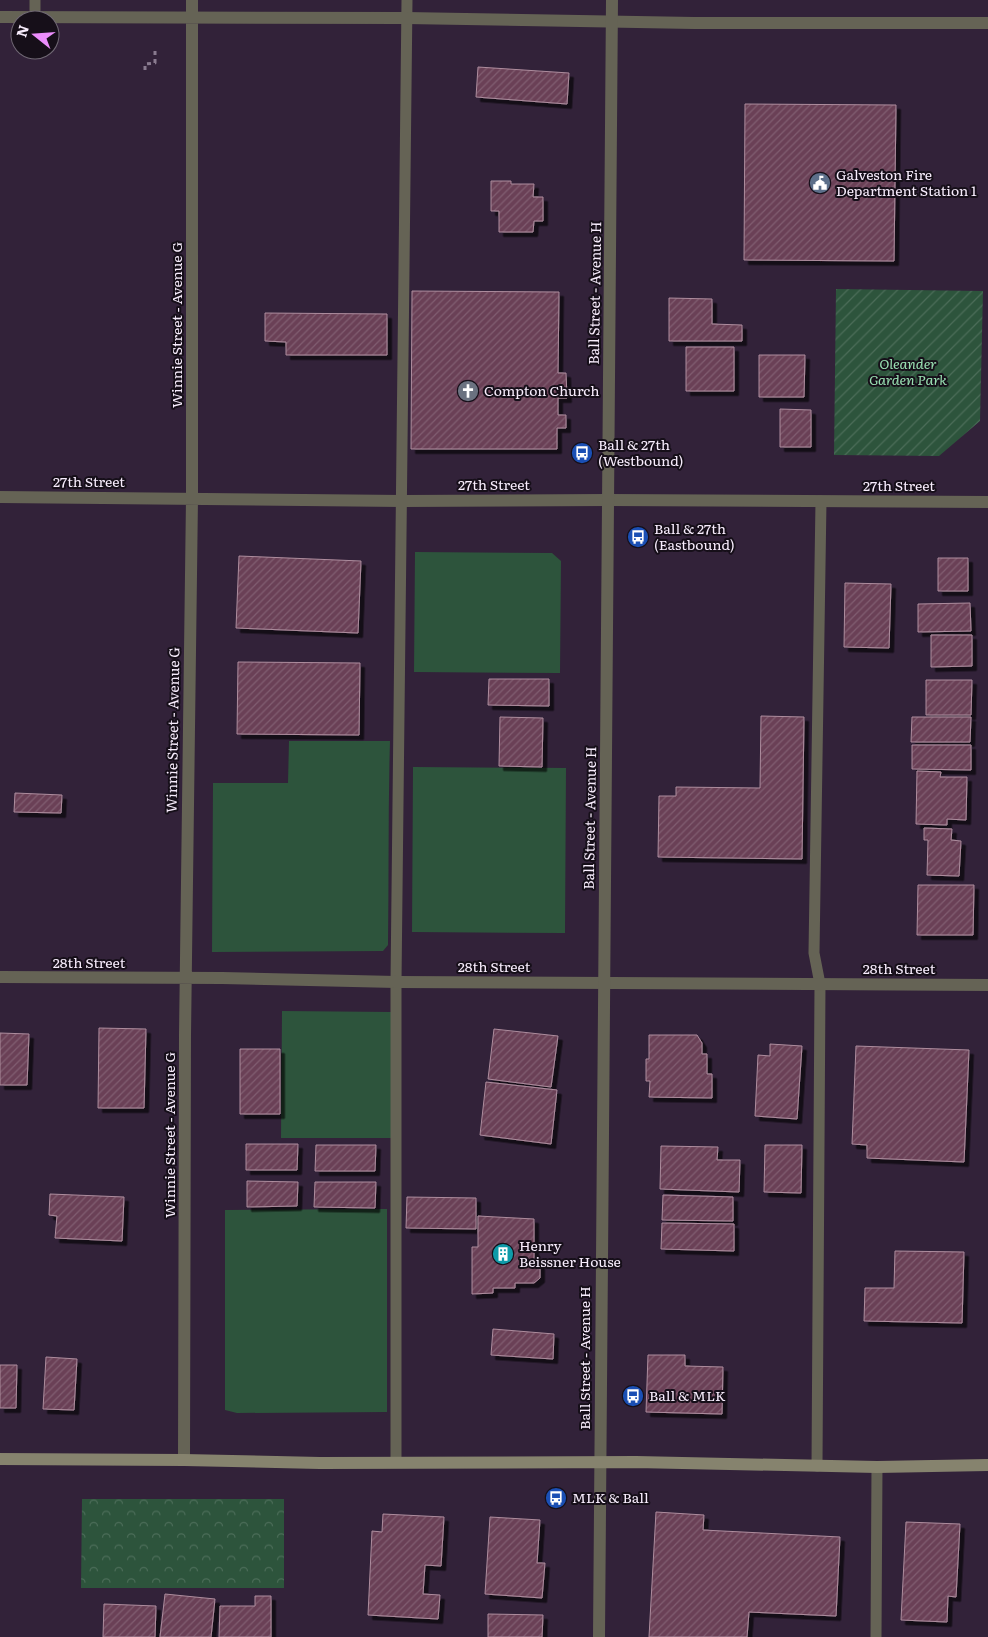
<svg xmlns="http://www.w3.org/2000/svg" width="988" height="1637" viewBox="0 0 988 1637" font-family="Literata,serif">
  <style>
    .grass { fill: #2d543c }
    .forest { fill: url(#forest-crowns) }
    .garden { fill: url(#garden-furrows) }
    .building { fill: url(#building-hatch); stroke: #ae8d9e; filter: url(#shadow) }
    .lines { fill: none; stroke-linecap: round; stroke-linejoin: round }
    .path { stroke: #897b8f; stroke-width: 3; stroke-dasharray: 4 4; stroke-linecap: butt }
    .service { stroke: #656355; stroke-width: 11 }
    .minor { stroke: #656355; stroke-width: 12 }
    .tertiary { stroke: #656355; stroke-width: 12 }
    .secondary { stroke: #86836e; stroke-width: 12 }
    .labels { text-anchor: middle; stroke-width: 4; stroke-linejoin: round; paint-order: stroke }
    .poi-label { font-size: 14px; fill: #f8edfd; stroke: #160f19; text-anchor: start }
    .street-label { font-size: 14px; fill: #f8edfd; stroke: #160f19 }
    .park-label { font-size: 14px; font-style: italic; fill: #9ae1b3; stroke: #160f19 }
  </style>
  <defs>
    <pattern id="forest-crowns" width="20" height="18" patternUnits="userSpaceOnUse" patternTransform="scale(1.25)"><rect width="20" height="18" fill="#2d543c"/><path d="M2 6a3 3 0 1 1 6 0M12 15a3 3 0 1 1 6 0" fill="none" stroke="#4c6d59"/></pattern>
    <pattern id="garden-furrows" width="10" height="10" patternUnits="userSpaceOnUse" patternTransform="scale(1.25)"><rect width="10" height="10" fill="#2d543c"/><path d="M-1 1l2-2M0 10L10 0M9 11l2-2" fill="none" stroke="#4c6d59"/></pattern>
    <pattern id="building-hatch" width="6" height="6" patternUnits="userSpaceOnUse" patternTransform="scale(1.25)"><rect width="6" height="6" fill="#6a4157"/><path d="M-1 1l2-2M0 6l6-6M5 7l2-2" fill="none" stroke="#805d70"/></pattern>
    <filter id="shadow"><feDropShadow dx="4.5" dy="4.5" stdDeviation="0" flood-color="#0009"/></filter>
  </defs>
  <rect width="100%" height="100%" fill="#322239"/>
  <path class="grass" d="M415,552L552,553L561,561L560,673L414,672Z
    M289,741H390C388,809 389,877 388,945L383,951L212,952L213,783H288Z
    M413,767L566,768L565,933L412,932Z
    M282,1011L392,1012L391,1138H281Z
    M387,1209V1412L237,1413L225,1410V1210Z"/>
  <path class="forest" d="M82,1499H284V1588H81Z"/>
  <path class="garden" d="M836,289L983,291L980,421L939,456L834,455Z"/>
  <path class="building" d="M478,67L569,73L567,104L476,97Z
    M745,104L896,105L894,261L744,260Z
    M491,181H511V184H534L533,197H543V221H534L533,232H499V211H491Z
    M412,291L559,292L558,373H566L567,398H558V415H566V428H557V449H411Z
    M669,298L712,299V324L742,325V341H669Z
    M265,313L387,314V355H286V342L265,341Z
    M686,347H734V391H686Z
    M759,355H805L804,397H759Z
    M780,409L811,410V447H780Z
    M239,556L361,561L358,633L236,628Z
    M938,558H968V591H938Z
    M845,583L891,584L889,648L844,647Z
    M970,603L971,631L918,632V604Z
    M931,635H972V666L931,667Z
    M238,662L360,663L359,735L237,734Z
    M489,679H549V706L488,705Z
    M926,680H972L971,715H926Z
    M761,716L804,717L802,859L658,857L659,796H676V787L760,788Z
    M500,717L543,718L542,767L499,766Z
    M912,717H971L970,742H911Z
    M912,745H971V770L912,769Z
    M917,771L941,772L940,777H967L966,820L947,819V825L916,824Z
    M15,793L62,795L61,813L14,812Z
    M924,828L952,829L951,840L961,841L959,876L927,875L928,840H924Z
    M918,885H974L973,935H917Z
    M99,1028L146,1029L144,1108H98Z
    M494,1029L558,1036L551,1087L488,1079Z
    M0,1033L29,1034L27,1085H0Z
    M649,1035H697L702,1043V1054H707V1074H712V1098L649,1097L650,1081H646V1059H649Z
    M770,1044L802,1046L797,1119L755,1116L758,1055L770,1056Z
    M856,1046L969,1050L964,1162L867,1158V1145L852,1144Z
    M240,1049H280V1114H240Z
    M486,1082L557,1090L551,1144L480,1135Z
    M246,1144H298L297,1170H246Z
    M316,1145H376L375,1171H315Z
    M765,1145H802L801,1193L764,1192Z
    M661,1146L718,1147L717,1160H740L739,1192L660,1189Z
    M247,1181L298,1182L297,1206L247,1207Z
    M315,1182H376L375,1208L314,1207Z
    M50,1194L124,1197L122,1241L55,1238L57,1216L49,1215Z
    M663,1195L733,1197V1221L662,1220Z
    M407,1197L476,1198V1229L406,1228Z
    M478,1216L534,1219V1261L540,1265V1278L534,1283H515V1288H493V1293L472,1294V1247H478Z
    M662,1223L734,1224V1251L661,1249Z
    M895,1251L964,1252L962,1323L864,1321L865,1288H894Z
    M493,1329L554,1334L553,1359L491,1355Z
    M648,1355H685V1366L723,1367L722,1414L646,1412Z
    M46,1357L77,1359L74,1410L43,1409Z
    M0,1365H17L16,1408H0Z
    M656,1512L704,1515L703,1530L840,1537L836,1616L749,1612L747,1637H649Z
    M383,1514L444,1517L441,1566L425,1565L423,1594L440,1595L438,1619L368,1615L372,1531L382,1532Z
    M490,1517L540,1520L537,1563H545L542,1598L485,1594Z
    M906,1522L960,1524L956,1597L948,1596L947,1622L901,1620Z
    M165,1594L215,1599L211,1637H160Z
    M255,1596H271V1637H219L220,1606H255Z
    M104,1604L156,1606L155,1637H103Z
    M488,1614L543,1615L542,1637H488Z"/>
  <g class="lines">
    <path class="path" d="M145,70V64L155,63V51"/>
    <path class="service" d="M35,17V0
      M396,1462V982L407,0
      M817,1466L820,984L814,953L821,501
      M876,1637L877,1467"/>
    <path class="minor" d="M0,17L406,18L694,23H988
      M0,497L402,501L608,500L988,502
      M0,977L222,978L396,982L988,985
      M184,1460L185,1035L192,498V0"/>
    <path class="tertiary" d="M599,1637L612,0"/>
    <path class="secondary" d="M0,1459L184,1460L320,1463L636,1462L877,1467L988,1465"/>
  </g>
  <defs>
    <g id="civic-disc" transform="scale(1.125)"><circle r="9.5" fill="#5c6f8a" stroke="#160f19"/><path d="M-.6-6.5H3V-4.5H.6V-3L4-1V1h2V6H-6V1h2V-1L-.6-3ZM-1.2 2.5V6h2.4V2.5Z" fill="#fff"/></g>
    <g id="church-disc" transform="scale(1.125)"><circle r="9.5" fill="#6b7280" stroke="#160f19"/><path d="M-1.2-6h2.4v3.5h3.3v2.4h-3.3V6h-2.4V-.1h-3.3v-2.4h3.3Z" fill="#fff"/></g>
    <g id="bus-disc" transform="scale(1.125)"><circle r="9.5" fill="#1a4fb4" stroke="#160f19"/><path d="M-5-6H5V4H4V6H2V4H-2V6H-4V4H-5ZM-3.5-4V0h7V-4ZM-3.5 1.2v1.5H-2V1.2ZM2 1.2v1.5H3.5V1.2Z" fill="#fff"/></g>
    <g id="building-disc" transform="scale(1.125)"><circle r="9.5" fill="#0f9aa8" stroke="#160f19"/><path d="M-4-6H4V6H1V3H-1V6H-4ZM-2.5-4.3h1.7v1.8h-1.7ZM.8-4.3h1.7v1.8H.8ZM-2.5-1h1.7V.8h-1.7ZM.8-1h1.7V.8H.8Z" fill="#fff"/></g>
  </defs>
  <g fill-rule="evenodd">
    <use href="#civic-disc" x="820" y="183"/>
    <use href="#church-disc" x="468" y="391"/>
    <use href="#bus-disc" x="582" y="453"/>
    <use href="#bus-disc" x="638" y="537"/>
    <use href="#building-disc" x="503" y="1254"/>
    <use href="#bus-disc" x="633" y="1396"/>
    <use href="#bus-disc" x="556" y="1498"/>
  </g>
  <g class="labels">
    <g class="poi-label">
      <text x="836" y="180">Galveston Fire<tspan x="836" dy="16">Department Station 1</tspan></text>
      <text x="484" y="396">Compton Church</text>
      <text x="598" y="450">Ball &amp; 27th<tspan x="598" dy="16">(Westbound)</tspan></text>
      <text x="654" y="534">Ball &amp; 27th<tspan x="654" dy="16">(Eastbound)</tspan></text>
      <text x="519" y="1251">Henry<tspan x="519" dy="16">Beissner House</tspan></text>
      <text x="649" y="1401">Ball &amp; MLK</text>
      <text x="572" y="1503">MLK &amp; Ball</text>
    </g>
    <g class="street-label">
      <text transform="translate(595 293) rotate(-89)" y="5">Ball Street - Avenue H</text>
      <text transform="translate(177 325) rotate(-90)" y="5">Winnie Street - Avenue G</text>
      <text x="89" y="487">27th Street</text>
      <text x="494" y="490">27th Street</text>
      <text x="899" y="491">27th Street</text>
      <text transform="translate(173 730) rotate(-89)" y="5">Winnie Street - Avenue G</text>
      <text transform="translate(590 818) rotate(-89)" y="5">Ball Street - Avenue H</text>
      <text x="89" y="968">28th Street</text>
      <text x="494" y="972">28th Street</text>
      <text x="899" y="974">28th Street</text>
      <text transform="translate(170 1135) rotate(-90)" y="5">Winnie Street - Avenue G</text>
      <text transform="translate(585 1358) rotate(-90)" y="5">Ball Street - Avenue H</text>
    </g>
    <g class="park-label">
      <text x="908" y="369">Oleander<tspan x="908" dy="16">Garden Park</tspan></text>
    </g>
  </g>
  <g transform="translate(35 35) rotate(287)"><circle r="24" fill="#160f19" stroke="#706874"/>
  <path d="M0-4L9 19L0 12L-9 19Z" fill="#eb8dfb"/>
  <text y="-8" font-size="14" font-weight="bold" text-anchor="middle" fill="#f8edfd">N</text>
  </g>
</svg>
